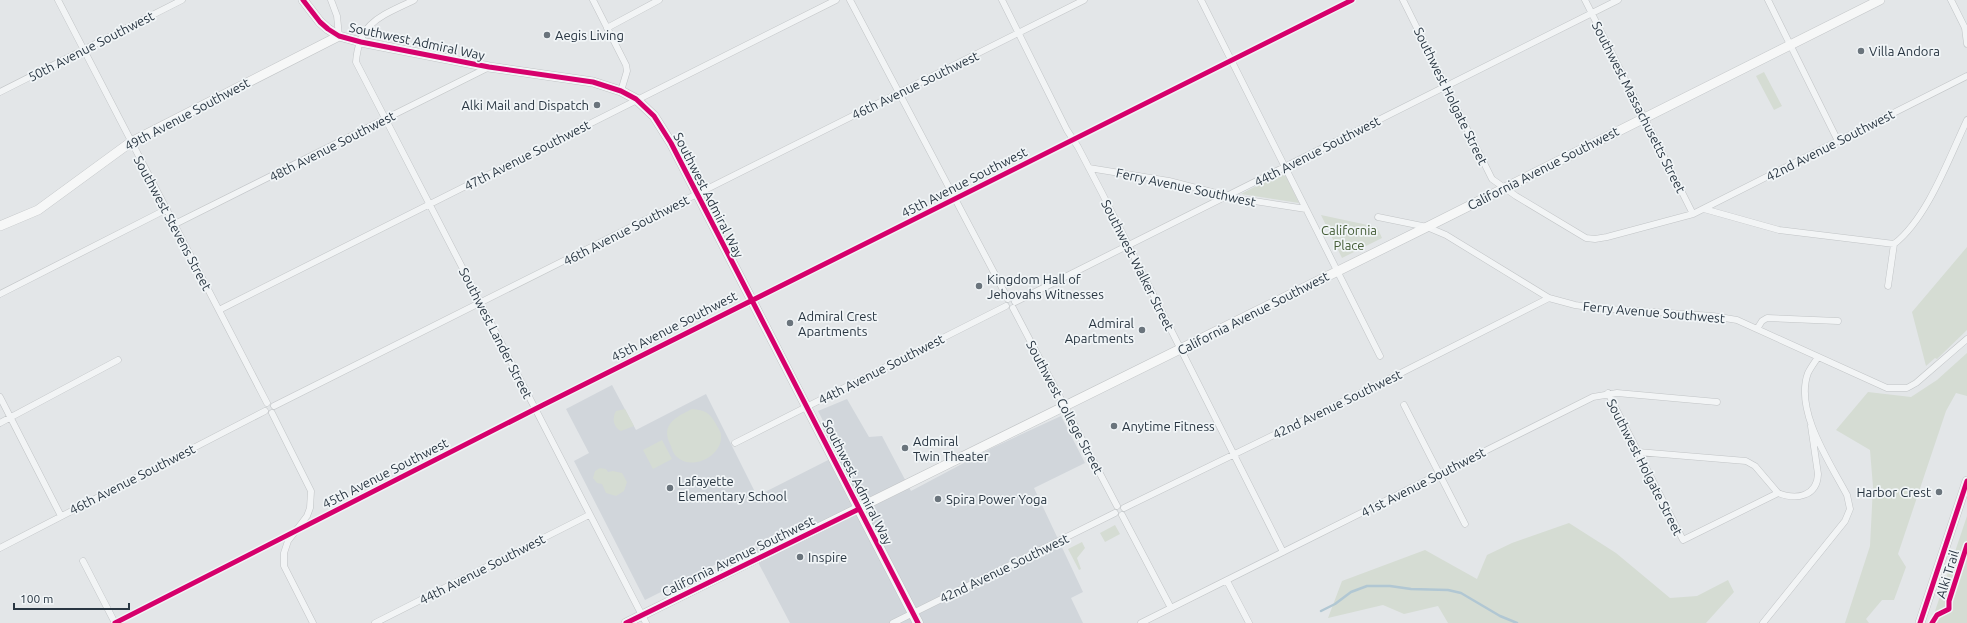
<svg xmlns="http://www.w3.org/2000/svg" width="1967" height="623" viewBox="0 0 1967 623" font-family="Ubuntu,sans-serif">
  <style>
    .built { fill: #d1d6db }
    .green { fill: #d5dcd3 }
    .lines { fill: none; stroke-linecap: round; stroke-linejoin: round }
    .stream { stroke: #b1c7d3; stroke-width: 2.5 }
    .street-casing { stroke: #c1c4c6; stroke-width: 7 }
    .secondary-casing { stroke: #c1c4c6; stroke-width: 10 }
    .primary-casing { stroke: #bfc3c6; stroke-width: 11 }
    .street { stroke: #f2f4f5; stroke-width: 6 }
    .secondary { stroke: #f6f7f7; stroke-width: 9 }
    .primary { stroke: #f6f7f7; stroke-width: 10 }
    .cycleway-casing { stroke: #f1f5f7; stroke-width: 8 }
    .cycleway { stroke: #d6006c; stroke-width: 5 }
    .poi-dot { fill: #6a747c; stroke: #f1f5f7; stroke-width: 1.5 }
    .labels { text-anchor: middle; stroke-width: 3.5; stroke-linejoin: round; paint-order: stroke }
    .poi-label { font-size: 13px; fill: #293642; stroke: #f1f5f7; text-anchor: start }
    .street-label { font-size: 13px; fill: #293642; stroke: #f1f5f7 }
    .park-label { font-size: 13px; fill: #455d37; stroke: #f1f5f7 }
  </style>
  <rect width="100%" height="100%" fill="#e3e6e8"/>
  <path class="built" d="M612,385L636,430L706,394L757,496L840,454L818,411L847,399L869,437L882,436L911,491L992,448L1061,416L1085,463L1034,488L1083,592L1071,598L1083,623H790L751,549L777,536L776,534L645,600L574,461L589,453L566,409Z"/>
  <path class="green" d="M1764,72L1782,106L1774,110L1756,76Z
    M1279,174L1286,176L1299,203L1241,194Z
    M1321,215L1377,227L1382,238L1342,258Z
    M1967,247V330L1937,359L1935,358L1926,366L1912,312Z
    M1967,353V396L1956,393L1946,411L1898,554L1906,567L1894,600H1882L1866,619L1869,623H1845L1870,546L1873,487L1870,450L1836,430L1868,392L1911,397L1937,380Z
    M625,409L634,426L621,431C613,427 612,418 616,411Z
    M692,409C705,410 710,413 716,424C718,428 721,432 721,435C723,456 692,471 677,457C673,454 672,448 670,444C660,424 678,416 692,409Z
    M662,440L672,459L653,469L643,450Z
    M600,468L606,469L608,472L613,471L622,473L627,482L624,491L616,496L606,493L602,484L597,483L593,478L595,471Z
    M1967,516V623H1931Z
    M1569,523L1616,553L1670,598L1697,596L1728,580L1734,592L1706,623H1448L1438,606L1404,614L1383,605L1328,618L1342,581L1425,550L1477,579L1487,555L1512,543Z
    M1115,525L1120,534L1105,542L1100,533Z
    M1082,542L1085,548L1077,558L1081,569L1079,570L1068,549Z"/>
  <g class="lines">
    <path class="stream" d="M1321,611L1335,604L1351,592L1367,586H1390L1411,589L1448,590L1461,593L1500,616L1517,623"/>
    <g class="street-casing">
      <path id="street" d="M58,0L267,403
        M331,0L337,16L339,36
        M414,0C382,16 359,21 356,62L646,623
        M593,0L626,65L627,71L621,91
        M850,0L1008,299
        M1002,0L1067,130L1078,147L1102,193L1283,552
        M1201,0L1380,356
        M1403,0L1492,179L1516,196L1586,238L1595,239L1607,237L1693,214L1967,76
        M1585,0L1693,214
        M1768,0L1838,141
        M1951,0L1965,28L1967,44
        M607,28L659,0
        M0,92L182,0
        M1089,168L1169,181L1235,198L1306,209
        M1704,209L1779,230L1894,244C1927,219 1949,158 1967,120
        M1378,217L1427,227L1446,235L1549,298L1575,305L1595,308L1713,316L1737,320L1887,388H1907L1916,383L1967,339
        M175,224L489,67
        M1888,286L1894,244
        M0,294L167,209
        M1015,302L1618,0
        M1013,308L1117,506
        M219,310L836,0
        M1757,329L1762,321L1767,318L1838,321
        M1608,393L1683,540L1778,493C1796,500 1817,497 1818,474L1811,426
        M0,397L61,516
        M1404,405L1465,524
        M274,406L1084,0
        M272,413L311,491L310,508L307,516L288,541L284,553V566L313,623
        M0,423L118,360
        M735,443L1006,306
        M1638,452L1746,461L1755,466L1778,493
        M1124,508L1391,378L1549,298
        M1122,515L1171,608
        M0,548L265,411
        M83,561L115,623
        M1227,581L1249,623
        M115,623L543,405L1352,0
        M375,623L589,515
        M893,623L1115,513
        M1141,623L1593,397L1617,393L1717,402
        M1763,623L1845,521L1850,509L1847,495C1830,463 1794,410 1808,373C1811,367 1815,362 1818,357"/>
    </g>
    <g class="secondary-casing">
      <path id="secondary" d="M303,0L320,22L328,29L339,36L361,42L489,67L593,82L621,91L636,99L654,116L671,143L859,509
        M0,226L38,210L131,142L339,36
        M626,623L1429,226L1880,0
        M1920,623L1967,481"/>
    </g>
    <g class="primary-casing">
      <path id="primary" d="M859,509L918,623"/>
    </g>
    <use href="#street" class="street"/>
    <use href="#secondary" class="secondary"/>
    <use href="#primary" class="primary"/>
    <g class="cycleway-casing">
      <path id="cycleway" d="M303,0L320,22L328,29L339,36L361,42L489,67L593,82L621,91L636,99L654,116L671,143L918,623
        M115,623L543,405L1352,0
        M626,623L859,509
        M1920,623L1967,481
        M1932,623L1937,615L1949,609V601L1967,545"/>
    </g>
    <use href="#cycleway" class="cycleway"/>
  </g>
  <g class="poi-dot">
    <circle cx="547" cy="35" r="4"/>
    <circle cx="1861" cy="51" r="4"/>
    <circle cx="597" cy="105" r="4"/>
    <circle cx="979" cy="286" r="4"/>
    <circle cx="790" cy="323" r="4"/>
    <circle cx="1142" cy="330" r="4"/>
    <circle cx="1114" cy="426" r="4"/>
    <circle cx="905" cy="448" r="4"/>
    <circle cx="670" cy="488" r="4"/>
    <circle cx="1939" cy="492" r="4"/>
    <circle cx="938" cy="499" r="4"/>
    <circle cx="800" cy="557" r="4"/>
  </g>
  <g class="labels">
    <g class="poi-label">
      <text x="555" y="40">Aegis Living</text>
      <text x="1869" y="56">Villa Andora</text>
      <text x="589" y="110" text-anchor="end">Alki Mail and Dispatch</text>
      <text x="987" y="284">Kingdom Hall of<tspan x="987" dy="15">Jehovahs Witnesses</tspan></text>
      <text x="798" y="321">Admiral Crest<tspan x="798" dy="15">Apartments</tspan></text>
      <text x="1134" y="328" text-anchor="end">Admiral<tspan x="1134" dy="15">Apartments</tspan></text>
      <text x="1122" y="431">Anytime Fitness</text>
      <text x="913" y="446">Admiral<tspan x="913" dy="15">Twin Theater</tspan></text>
      <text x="678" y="486">Lafayette<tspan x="678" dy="15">Elementary School</tspan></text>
      <text x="1931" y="497" text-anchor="end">Harbor Crest</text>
      <text x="946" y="504">Spira Power Yoga</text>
      <text x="808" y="562">Inspire</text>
    </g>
    <g class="street-label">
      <text transform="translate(417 41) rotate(12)" y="5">Southwest Admiral Way</text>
      <text transform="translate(91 46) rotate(-27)" y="5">50th Avenue Southwest</text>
      <text transform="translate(915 85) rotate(-26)" y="5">46th Avenue Southwest</text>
      <text transform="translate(1451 96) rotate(64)" y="5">Southwest Holgate Street</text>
      <text transform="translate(1639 107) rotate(63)" y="5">Southwest Massachusetts Street</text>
      <text transform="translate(187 114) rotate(-28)" y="5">49th Avenue Southwest</text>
      <text transform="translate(1830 145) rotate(-27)" y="5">42nd Avenue Southwest</text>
      <text transform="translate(332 146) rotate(-27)" y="5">48th Avenue Southwest</text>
      <text transform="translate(1317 151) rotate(-27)" y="5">44th Avenue Southwest</text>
      <text transform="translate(527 155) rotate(-27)" y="5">47th Avenue Southwest</text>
      <text transform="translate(1543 168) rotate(-27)" y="5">California Avenue Southwest</text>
      <text transform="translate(964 182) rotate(-27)" y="5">45th Avenue Southwest</text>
      <text transform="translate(1186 187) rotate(12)" y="5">Ferry Avenue Southwest</text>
      <text transform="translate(709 195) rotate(63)" y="5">Southwest Admiral Way</text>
      <text transform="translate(173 223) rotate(62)" y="5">Southwest Stevens Street</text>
      <text transform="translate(626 230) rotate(-27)" y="5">46th Avenue Southwest</text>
      <text transform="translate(1138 265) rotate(63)" y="5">Southwest Walker Street</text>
      <text transform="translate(1654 312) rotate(5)" y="5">Ferry Avenue Southwest</text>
      <text transform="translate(1253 313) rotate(-27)" y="5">California Avenue Southwest</text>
      <text transform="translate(674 326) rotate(-27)" y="5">45th Avenue Southwest</text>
      <text transform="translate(496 333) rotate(63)" y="5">Southwest Lander Street</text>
      <text transform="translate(881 369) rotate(-27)" y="5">44th Avenue Southwest</text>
      <text transform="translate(1337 404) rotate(-26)" y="5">42nd Avenue Southwest</text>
      <text transform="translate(1065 407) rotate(62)" y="5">Southwest College Street</text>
      <text transform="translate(1645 467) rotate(63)" y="5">Southwest Holgate Street</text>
      <text transform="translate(385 473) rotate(-27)" y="5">45th Avenue Southwest</text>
      <text transform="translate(132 479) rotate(-27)" y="5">46th Avenue Southwest</text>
      <text transform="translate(858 482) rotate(63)" y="5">Southwest Admiral Way</text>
      <text transform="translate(1423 482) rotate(-27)" y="5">41st Avenue Southwest</text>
      <text transform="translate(738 556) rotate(-26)" y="5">California Avenue Southwest</text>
      <text transform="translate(1004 568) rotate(-26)" y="5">42nd Avenue Southwest</text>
      <text transform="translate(482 569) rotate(-27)" y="5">44th Avenue Southwest</text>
      <text transform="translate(1947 574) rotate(-73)" y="5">Alki Trail</text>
    </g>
    <g class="park-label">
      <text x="1349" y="235">California<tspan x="1349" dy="15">Place</tspan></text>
    </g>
  </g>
  <path d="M14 603v6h115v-6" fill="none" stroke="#293642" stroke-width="2"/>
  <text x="20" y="603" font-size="12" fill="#293642" stroke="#f1f5f7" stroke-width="3" paint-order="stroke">100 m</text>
</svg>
